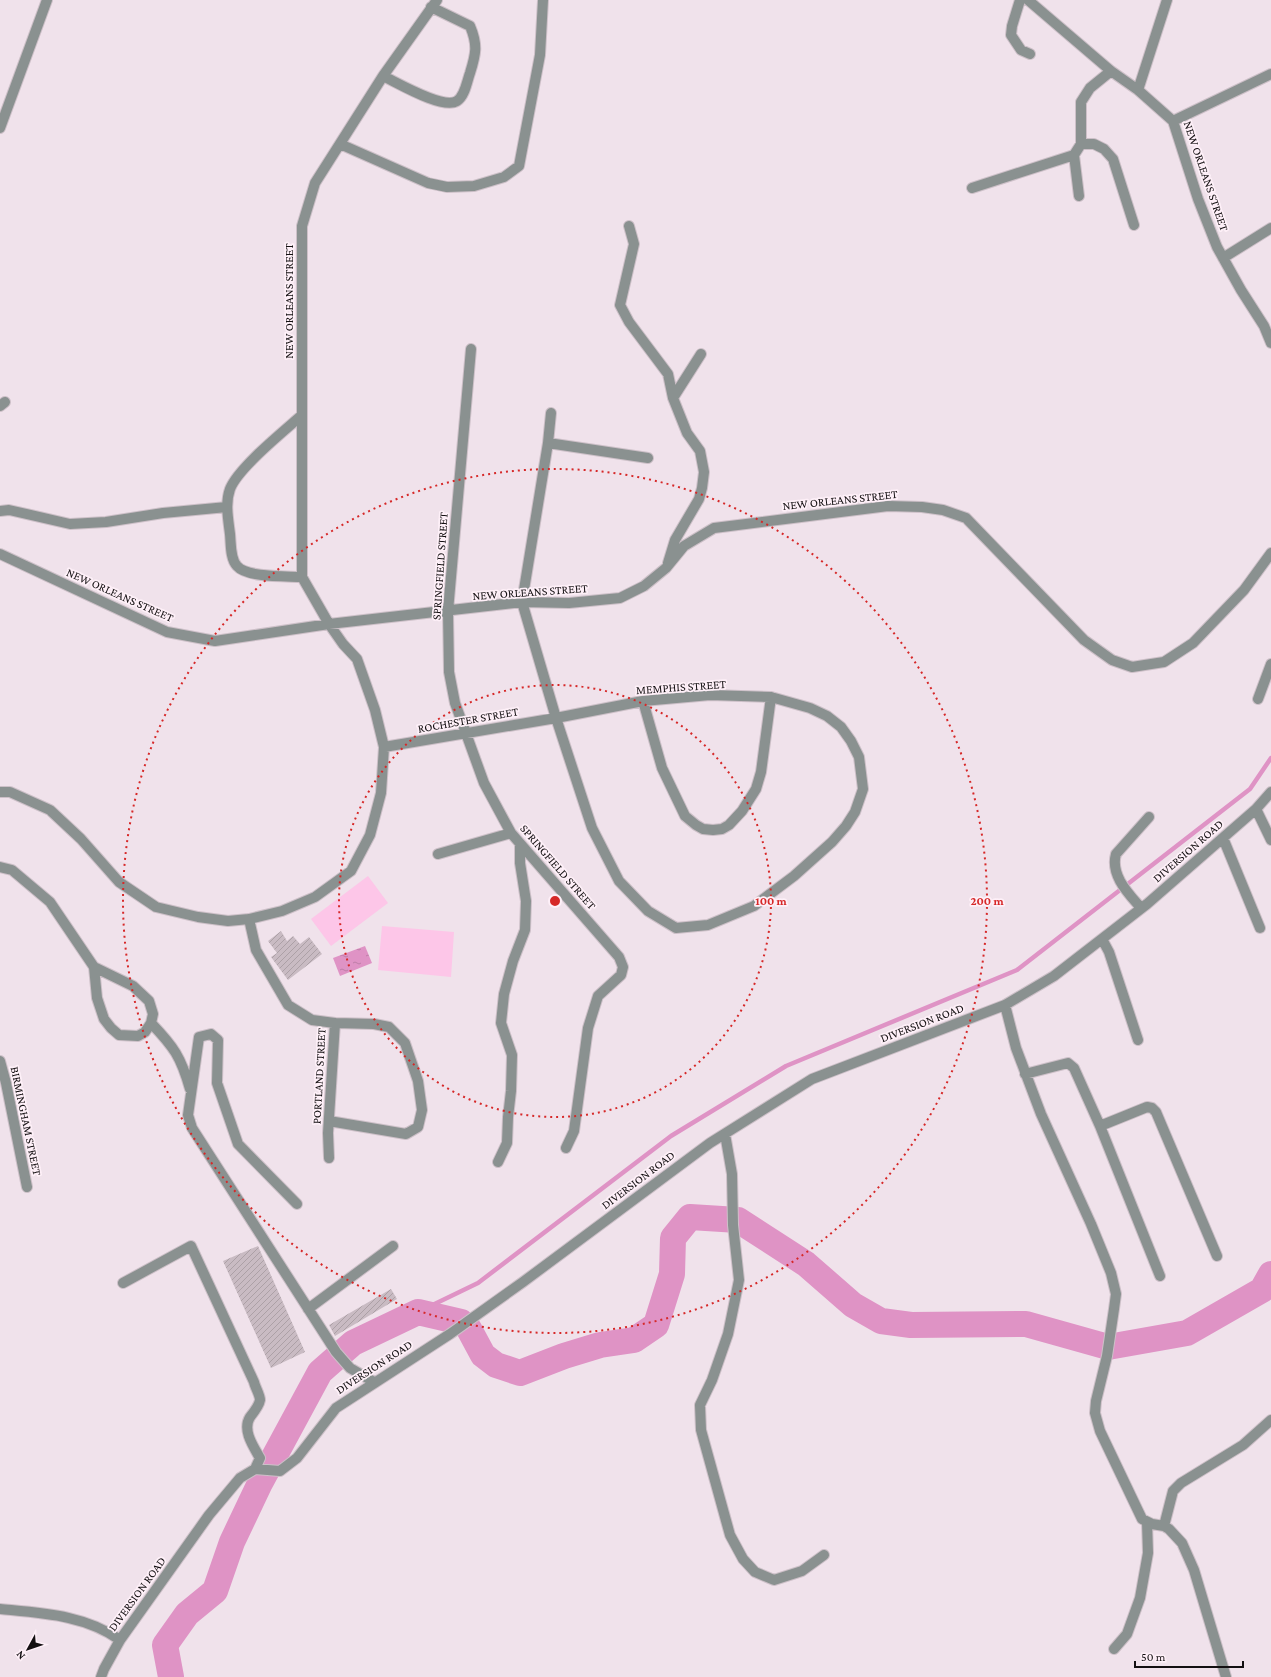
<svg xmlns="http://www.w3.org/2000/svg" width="1271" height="1677" viewBox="0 0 1271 1677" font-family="'Crimson Pro',serif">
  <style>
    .grass { fill: #fdc6e8 }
    .water { fill: url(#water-ripples) }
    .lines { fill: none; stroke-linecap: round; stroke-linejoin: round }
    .stream { stroke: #df93c5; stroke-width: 4.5 }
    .river { stroke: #df93c5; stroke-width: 26 }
    .building { fill: url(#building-hatch) }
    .minor-casing { stroke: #cdc0c8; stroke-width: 12 }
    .minor { stroke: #8a9190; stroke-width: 10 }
    .ring { fill: none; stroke: #d62828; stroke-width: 2; stroke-dasharray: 2 4 }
    .labels { text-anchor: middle; stroke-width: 3.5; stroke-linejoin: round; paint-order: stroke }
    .street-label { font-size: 12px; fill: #130f11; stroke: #fef0f8 }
    .centre { fill: #d62828; stroke: #fef0f8; stroke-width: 2 }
    .ring-label { font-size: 12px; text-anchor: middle; font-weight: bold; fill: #d62828; stroke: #fef0f8; stroke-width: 3.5; stroke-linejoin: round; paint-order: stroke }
  </style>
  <defs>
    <pattern id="water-ripples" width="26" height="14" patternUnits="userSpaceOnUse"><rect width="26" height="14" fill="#df93c5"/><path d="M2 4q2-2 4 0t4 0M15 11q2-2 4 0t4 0" fill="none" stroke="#be7ea8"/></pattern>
    <pattern id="building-hatch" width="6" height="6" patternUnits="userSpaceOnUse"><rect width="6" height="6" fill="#c9bbc3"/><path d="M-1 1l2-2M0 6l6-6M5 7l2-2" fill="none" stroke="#aca0a6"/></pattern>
  </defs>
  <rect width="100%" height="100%" fill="#f0e2eb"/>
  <path class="grass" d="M368,876L388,903L331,946L311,919Z
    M382,926L454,932L451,977L378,970Z"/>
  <path class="water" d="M365,946L372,963L340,976L333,958Z"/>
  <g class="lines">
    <path class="stream" d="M418,1312L478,1283L671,1136L786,1066L1017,970L1250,789L1271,758"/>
    <path class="river" d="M469,1329L483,1355L496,1365L520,1373L564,1356L600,1345L634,1340L656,1325L672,1274L673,1238L690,1217L738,1220L806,1264L853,1305L881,1321L911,1325L1026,1324L1108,1347L1187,1333L1262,1290L1271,1274
      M171,1677L165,1645L187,1614L215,1591L232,1542L260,1483L320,1372L353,1343L418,1312L461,1322"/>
  </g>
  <path class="building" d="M281,931L287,941L293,936L300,944L309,937L322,954L288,980L271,957L277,953L268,941Z
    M258,1246L305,1352L271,1368L223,1261Z
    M391,1289L397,1299L335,1336L329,1325Z"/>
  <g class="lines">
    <g class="minor-casing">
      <path id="minor" d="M1020,0L1012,26L1011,35L1021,50L1030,54
        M1028,0L1111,71L1138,90L1173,121L1198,199L1217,247L1241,290L1264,326L1271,343
        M383,76C398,83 443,110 457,101C465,96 467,81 470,73C476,54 478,45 470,26L431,7
        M1138,90L1167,0
        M1173,121L1271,74
        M0,128L47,0
        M340,144L428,183L447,187L474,186L504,177L519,166L540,55L543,0
        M1081,144H1094L1104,149L1113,159L1134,225
        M1074,155L1079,196
        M972,188L1074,155L1081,144V102L1090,88L1111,71
        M629,226L634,244L620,305L629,322L668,374L673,398L687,433L700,451L704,472L702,488L699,499L675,540L668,563
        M1223,258L1271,228
        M471,349L448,611L449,672L455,703L484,783L511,833L619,957L623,967L621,975L598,996L588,1028L574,1131L566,1148
        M673,398L701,354
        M0,406L5,402
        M548,443L648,458
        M0,511L9,510L70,524L106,522L163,513L227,507
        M0,554L167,632L215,641L329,624L522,602L569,603L620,598L644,586L666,568L684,546L714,528L888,506L922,507L943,510L966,518L1084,640L1112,660L1132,667L1164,662L1193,643L1244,590L1271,553
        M302,577C287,576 247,578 237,566C230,559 231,543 230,534C228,518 225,503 230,489C238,468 284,431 302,415
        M1258,699L1271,664
        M643,701L662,768L685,816L696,825L703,829L713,830L722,829L729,825L742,811L756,789L761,772L771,697
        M384,747L556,718L643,701L710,695L771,697L810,708L827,716L841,727L851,741L859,757L863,789L855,812L846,826L832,842L794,876L754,906L708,925L676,928L648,911L619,881L592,828L556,718L522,602L548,443L551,413
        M0,792H10L50,810L81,839L119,882L156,907L198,917L228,921L249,919L282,911L315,897L351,871L370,835L381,793L384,747L375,710L357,659L343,644L329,624L302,577V226L315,183L383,76L437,0
        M1256,809L1271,840
        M1223,838L1260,928
        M438,854L511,833
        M0,867L12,870L50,902L94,967L97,998L104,1019L111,1028L119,1035L138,1036L145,1032L151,1023L153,1014L149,1001L133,986L94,967
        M1141,908C1128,893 1110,875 1116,854L1149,817
        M249,919L256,950L288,1005L312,1020L335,1023L328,1133L329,1158
        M1102,939L1109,952L1138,1040
        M1005,1005L1016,1048L1041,1114L1091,1224L1111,1273L1116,1294L1114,1309L1107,1356L1096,1401L1095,1413L1100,1431L1142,1519L1152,1524L1164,1526L1169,1529L1182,1543L1194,1570L1226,1677
        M151,1023C174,1047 181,1057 190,1089
        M0,1061L6,1083L27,1187
        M1025,1074L1068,1063L1074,1068L1100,1126L1160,1276
        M329,1121L406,1134L418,1127L422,1110L418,1081L405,1043L389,1027L374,1024L335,1023
        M1100,1126L1147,1107L1152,1108L1156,1112L1217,1256
        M725,1134L732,1174L733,1225L739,1280L728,1334L712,1380L700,1405L701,1430L730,1535L743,1559L755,1572L774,1580L802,1571L824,1555
        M498,1162L507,1143L508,1117L511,1091L512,1055L501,1023L504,994L513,961L525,930L526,901L520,863V844
        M297,1204L238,1144L217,1083L218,1040L211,1034L199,1037L188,1115L192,1128L336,1352L350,1368L374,1382
        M123,1283L191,1246L254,1382C255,1387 260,1395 260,1400C259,1406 254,1412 250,1417C242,1430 253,1446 260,1458L255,1469
        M308,1309L393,1246
        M1164,1526L1173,1491L1181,1483L1243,1445L1271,1420
        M0,1609C41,1613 86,1615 120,1640
        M1114,1649L1127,1634L1140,1598L1148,1553L1147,1522
        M101,1677L104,1669L120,1640L209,1515L240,1478L255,1469L280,1471L297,1458L336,1408L450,1334L523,1282L710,1143L812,1079L1005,1005L1054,976L1147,904L1256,809L1271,792"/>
    </g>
    <use href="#minor" class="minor"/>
  </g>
  <g class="ring">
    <circle cx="555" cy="901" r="216"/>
    <circle cx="555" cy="901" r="432"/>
  </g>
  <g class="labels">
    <g class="street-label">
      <text transform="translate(1206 176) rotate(71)" y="4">NEW ORLEANS STREET</text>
      <text transform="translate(289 301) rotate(-90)" y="4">NEW ORLEANS STREET</text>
      <text transform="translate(840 500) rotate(-6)" y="4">NEW ORLEANS STREET</text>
      <text transform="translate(440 566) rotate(-86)" y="4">SPRINGFIELD STREET</text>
      <text transform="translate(530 592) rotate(-4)" y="4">NEW ORLEANS STREET</text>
      <text transform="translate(120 595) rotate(24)" y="4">NEW ORLEANS STREET</text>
      <text transform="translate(681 687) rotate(-4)" y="4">MEMPHIS STREET</text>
      <text transform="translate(468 720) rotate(-10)" y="4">ROCHESTER STREET</text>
      <text transform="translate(1188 851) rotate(-41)" y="4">DIVERSION ROAD</text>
      <text transform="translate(558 867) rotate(49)" y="4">SPRINGFIELD STREET</text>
      <text transform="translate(922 1023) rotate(-21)" y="4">DIVERSION ROAD</text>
      <text transform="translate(319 1076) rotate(-87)" y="4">PORTLAND STREET</text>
      <text transform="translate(26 1121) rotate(78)" y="4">BIRMINGHAM STREET</text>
      <text transform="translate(638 1180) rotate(-37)" y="4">DIVERSION ROAD</text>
      <text transform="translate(374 1367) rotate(-33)" y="4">DIVERSION ROAD</text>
      <text transform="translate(137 1594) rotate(-54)" y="4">DIVERSION ROAD</text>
    </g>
  </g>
  <circle cx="555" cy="901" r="6" class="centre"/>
  <g class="ring-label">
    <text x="771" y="905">100 m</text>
    <text x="987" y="905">200 m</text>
  </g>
  <g transform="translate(28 1649) rotate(230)" stroke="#fef0f8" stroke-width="3" paint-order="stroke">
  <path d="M0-3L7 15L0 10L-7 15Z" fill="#130f11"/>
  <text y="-6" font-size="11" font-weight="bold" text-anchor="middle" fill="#130f11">N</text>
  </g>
  <path d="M1135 1661v6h108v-6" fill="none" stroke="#130f11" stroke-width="2"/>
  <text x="1141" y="1661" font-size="12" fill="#130f11" stroke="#fef0f8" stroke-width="3" paint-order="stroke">50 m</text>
</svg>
